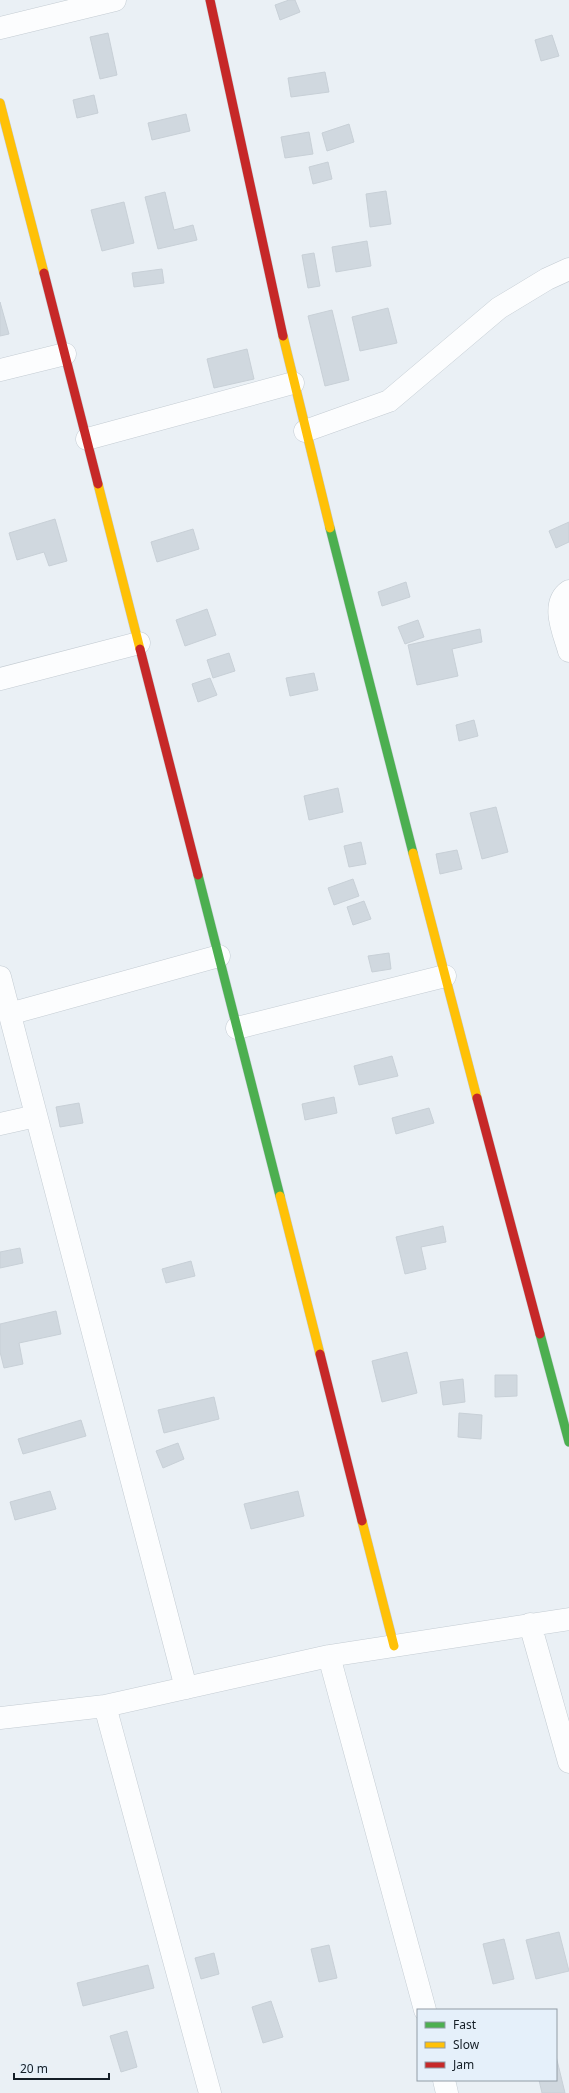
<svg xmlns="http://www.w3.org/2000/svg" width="569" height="2093" viewBox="0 0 569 2093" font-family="'Noto Sans',sans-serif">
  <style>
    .building { fill: #d0d8df; stroke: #c8d0d7 }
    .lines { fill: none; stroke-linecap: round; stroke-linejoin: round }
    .street-casing { stroke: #c4ccd3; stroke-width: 23 }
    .fast-casing { stroke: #c4ccd3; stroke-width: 10 }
    .slow-casing { stroke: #c4ccd3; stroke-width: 10 }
    .jam-casing { stroke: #c4ccd3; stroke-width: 10 }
    .street { stroke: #fcfdfe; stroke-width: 22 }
    .fast { stroke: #4caf50; stroke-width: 9 }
    .slow { stroke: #ffc107; stroke-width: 9 }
    .jam { stroke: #c62828; stroke-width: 9 }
  </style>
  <rect width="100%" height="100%" fill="#eaf0f5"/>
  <path class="building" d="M289,0H295L300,12L280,20L275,5Z
    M108,33L117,75L100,79L90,37Z
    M552,35L559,56L541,61L535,40Z
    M325,72L329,92L291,97L288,78Z
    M94,95L98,113L77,118L73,100Z
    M186,114L190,131L152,140L148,123Z
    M349,124L354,142L327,151L322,133Z
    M309,132L313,154L285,158L281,137Z
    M328,162L332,179L313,184L309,167Z
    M386,191L391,224L370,227L366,194Z
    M165,192L174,230L193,225L197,240L158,249L145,197Z
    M124,202L134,243L102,251L91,210Z
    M367,241L371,266L336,272L332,247Z
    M314,253L320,286L308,288L302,255Z
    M162,269L164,283L134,287L132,273Z
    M0,302L9,334L0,336Z
    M388,308L397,343L360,351L352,317Z
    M332,310L349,380L325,386L308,316Z
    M247,349L254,379L214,388L207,359Z
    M55,519L67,561L49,566L44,552L17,560L9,533Z
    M569,522V542L556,548L549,531Z
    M193,529L199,549L157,562L151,542Z
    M406,582L410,597L382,606L378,592Z
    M207,609L216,635L185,646L176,620Z
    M418,620L424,637L405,644L398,627Z
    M480,629L482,642L452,649L458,676L417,685L408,645Z
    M229,653L235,671L213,678L207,660Z
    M314,673L318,690L290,696L286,678Z
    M210,678L217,695L198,702L192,684Z
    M474,720L478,736L459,741L456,725Z
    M338,788L343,812L309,820L304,796Z
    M496,807L508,852L482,859L470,813Z
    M361,842L366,864L349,867L344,846Z
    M457,850L462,869L440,874L436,854Z
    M353,879L359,896L334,905L328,888Z
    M364,901L371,919L353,925L347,907Z
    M389,953L391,969L372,972L368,956Z
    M392,1056L398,1076L359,1085L354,1066Z
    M334,1097L337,1113L305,1120L302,1104Z
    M79,1103L83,1123L60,1127L56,1107Z
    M429,1108L434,1123L396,1134L392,1118Z
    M443,1226L446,1242L421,1247L426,1269L405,1274L396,1237Z
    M20,1248L23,1263L0,1268V1252Z
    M191,1261L195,1276L166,1283L162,1269Z
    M56,1311L61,1334L19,1343L23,1364L4,1368L0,1352V1324Z
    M407,1352L417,1393L382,1402L372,1361Z
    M495,1375H517V1396L495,1397Z
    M463,1379L465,1402L443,1405L440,1382Z
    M214,1397L219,1419L164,1433L158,1410Z
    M459,1413L482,1415L481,1439L458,1437Z
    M81,1420L86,1436L23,1454L18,1439Z
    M178,1443L184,1459L163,1468L156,1451Z
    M50,1491L56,1509L15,1520L10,1502Z
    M298,1491L304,1516L251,1529L244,1504Z
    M559,1932L569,1971L536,1979L526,1940Z
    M504,1939L514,1979L493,1984L483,1944Z
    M329,1945L337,1978L319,1982L311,1949Z
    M214,1953L219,1974L201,1979L195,1958Z
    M148,1965L154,1988L83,2006L77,1983Z
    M271,2001L283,2037L263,2043L252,2007Z
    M127,2031L137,2067L121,2072L110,2036Z
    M556,2056L565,2093H542L539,2080H556Z"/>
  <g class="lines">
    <g class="street-casing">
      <path id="street" d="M0,28L115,0
        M0,370L65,354
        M305,431L389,401L499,308L547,279L569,269
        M87,439L293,383
        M569,591C550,604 564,633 569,651
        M0,679L139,643
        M0,977L186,1688
        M9,1014L219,956
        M237,1028L445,976
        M0,1124L36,1116
        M530,1624L569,1762
        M329,1656L425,2010
        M105,1706L210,2093
        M0,1718L105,1706L329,1656L569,1619
        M444,2080L447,2093"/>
    </g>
    <g class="fast-casing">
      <path id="fast" d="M330,528L413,853
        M198,875L280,1196
        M540,1334L569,1442"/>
    </g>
    <g class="slow-casing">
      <path id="slow" d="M0,103L44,273
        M283,336L330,528
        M98,484L140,649
        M413,853L477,1098
        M280,1196L320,1354
        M362,1521L394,1646"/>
    </g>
    <g class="jam-casing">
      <path id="jam" d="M210,0L283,336
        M44,273L98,484
        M140,649L198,875
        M477,1098L540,1334
        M320,1354L362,1521"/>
    </g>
    <use href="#street" class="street"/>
    <use href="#fast" class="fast"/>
    <use href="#slow" class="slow"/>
    <use href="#jam" class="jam"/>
  </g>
  <rect x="417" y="2009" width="140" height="72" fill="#e5f0fa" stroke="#919ca5"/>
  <rect x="425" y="2022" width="20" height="6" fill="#4caf50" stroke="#919ca5"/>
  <text x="453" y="2029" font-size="12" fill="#141e26">Fast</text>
  <rect x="425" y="2042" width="20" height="6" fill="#ffc107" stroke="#919ca5"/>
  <text x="453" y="2049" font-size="12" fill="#141e26">Slow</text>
  <rect x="425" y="2062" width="20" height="6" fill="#c62828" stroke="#919ca5"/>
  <text x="453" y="2069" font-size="12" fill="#141e26">Jam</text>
  <path d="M14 2073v6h95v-6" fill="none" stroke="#141e26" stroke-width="2"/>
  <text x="20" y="2073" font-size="12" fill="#141e26" stroke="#e5f0fa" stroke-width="3" paint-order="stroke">20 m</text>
</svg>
